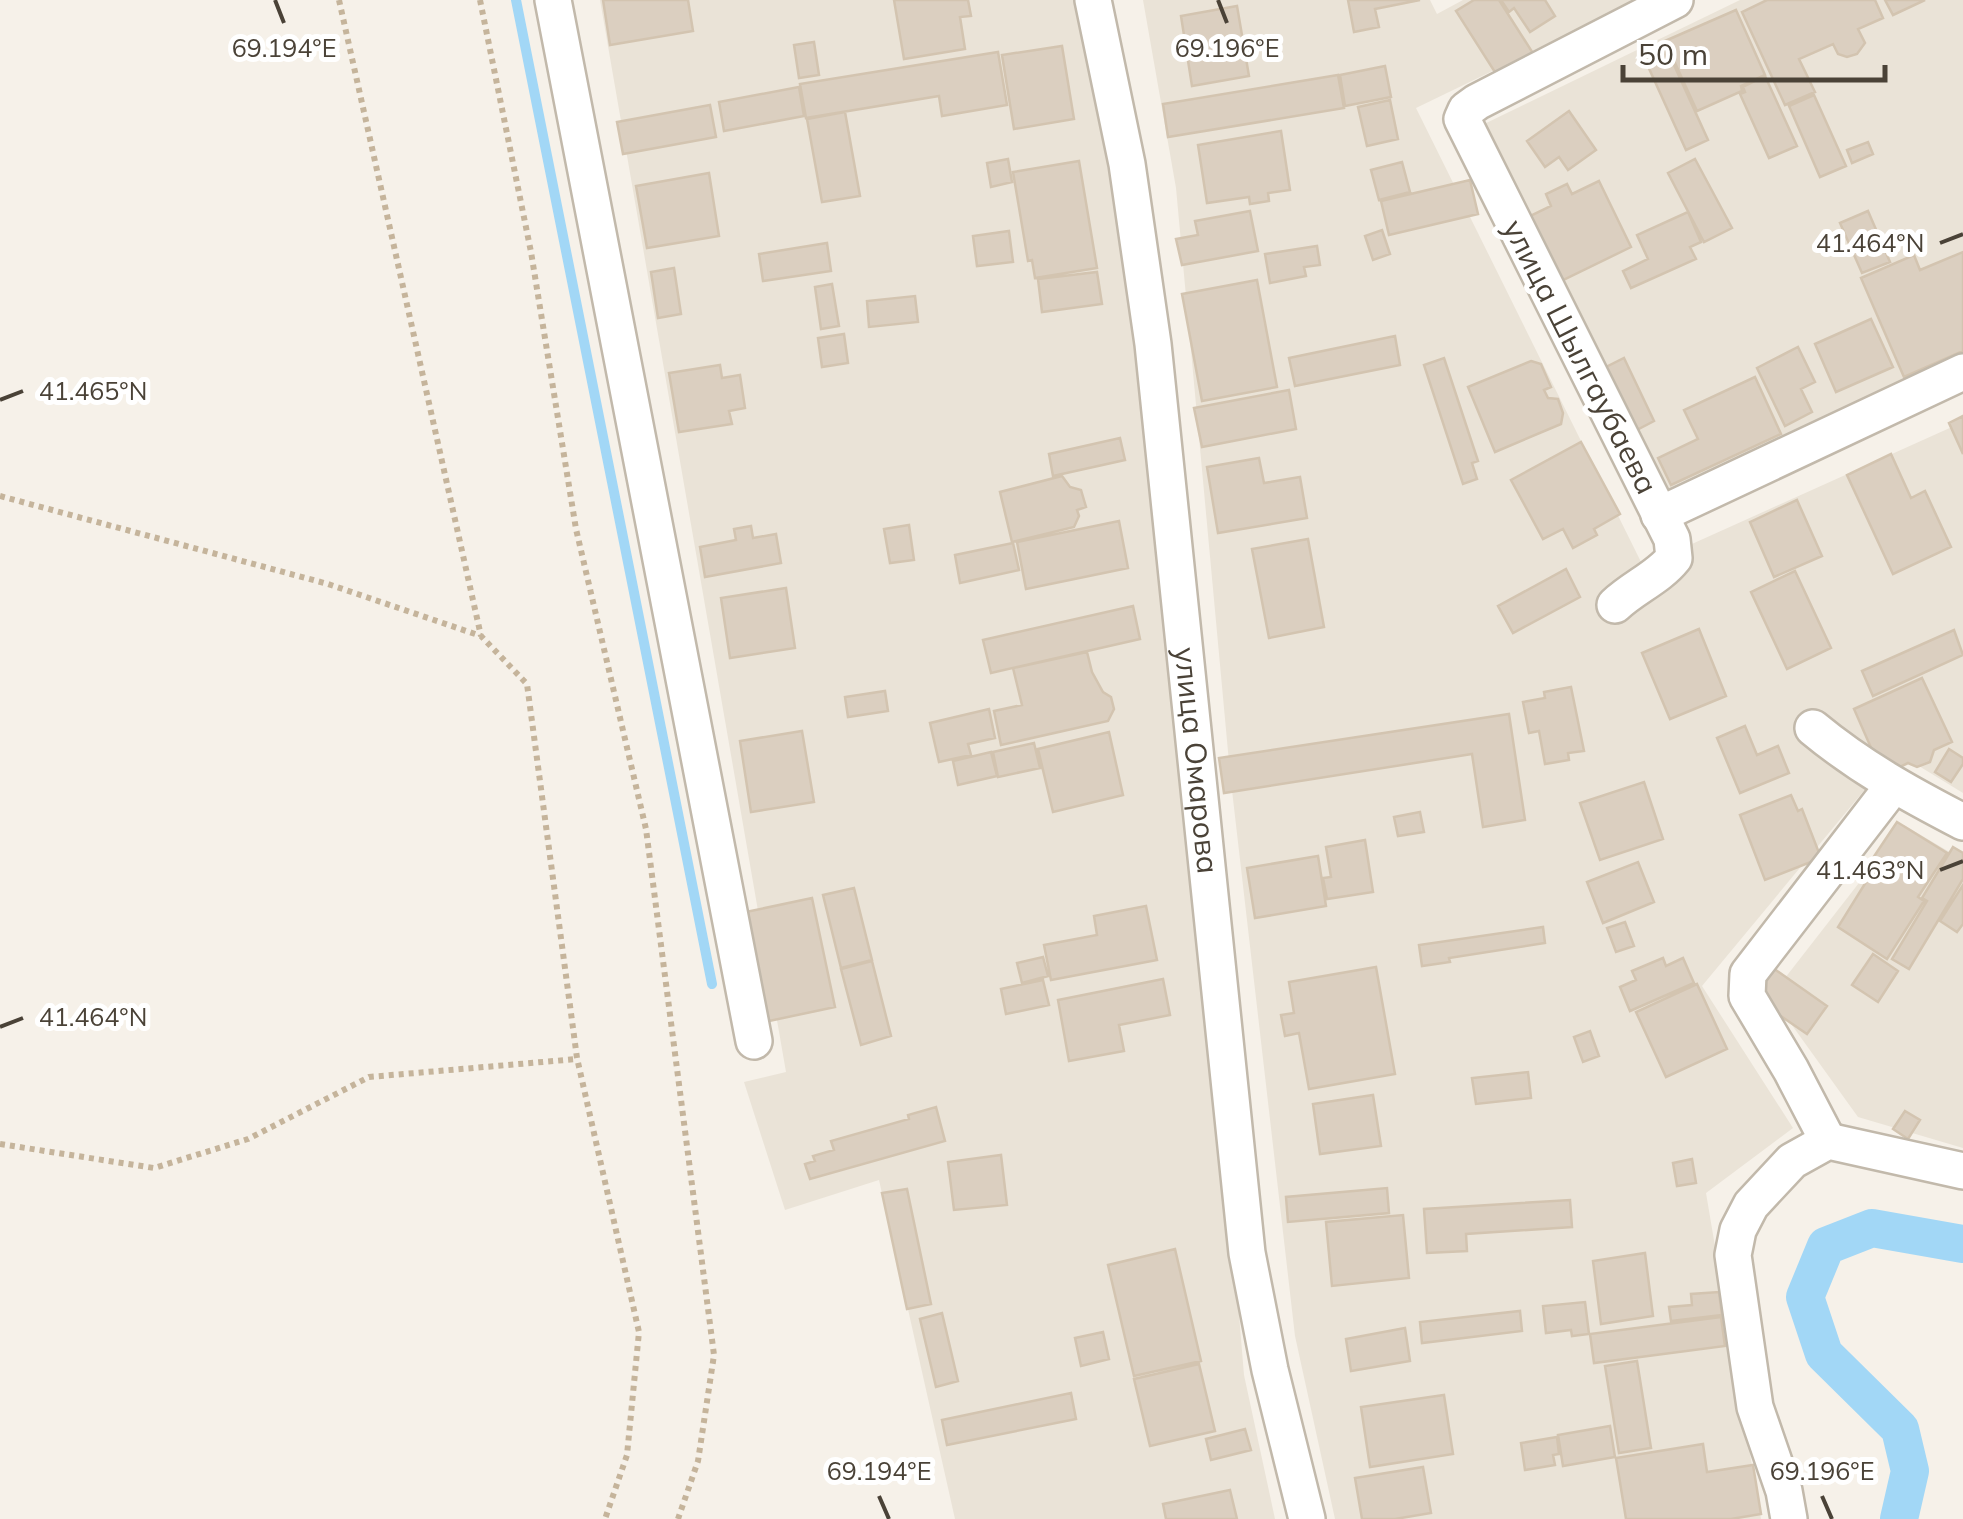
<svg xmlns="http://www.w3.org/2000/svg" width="1963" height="1519" viewBox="0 0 1963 1519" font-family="Mulish,sans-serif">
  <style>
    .residential { fill: #eae3d7 }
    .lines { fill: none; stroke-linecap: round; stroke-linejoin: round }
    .stream { stroke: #a2d7f6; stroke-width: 10 }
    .canal { stroke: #a2d7f6; stroke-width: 38 }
    .building { fill: #dbcfc0; stroke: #d3c4b0; stroke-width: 2.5 }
    .minor-casing { stroke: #c2b9ab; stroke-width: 40 }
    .path { stroke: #c5b49b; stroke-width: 6; stroke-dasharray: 5 5; stroke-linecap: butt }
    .minor { stroke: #fff; stroke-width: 35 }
    .ticks { fill: none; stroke: #4a4237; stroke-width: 4 }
    .labels { text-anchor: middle; stroke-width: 10; stroke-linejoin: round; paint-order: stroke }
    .street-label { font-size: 30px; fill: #4a4237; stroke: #fff }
    .ticks-label { font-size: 25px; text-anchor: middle; fill: #4a4237; stroke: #fff; stroke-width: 10; stroke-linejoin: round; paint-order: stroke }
  </style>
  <rect width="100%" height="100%" fill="#f6f1e9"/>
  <path class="residential" d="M600,0H1104L1186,672L1244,1375L1275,1519H955L879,1180L785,1210L744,1082L786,1072Z
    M1143,0H1430L1437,14L1463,0H1639L1416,108L1643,566L1963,422V793L1896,752L1702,986L1793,1128L1706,1193L1761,1519H1335L1295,1336L1230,773L1176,188Z
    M1740,0H1963V379L1669,514L1478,127Z
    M1904,825L1963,860V1148L1858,1117L1771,996Z"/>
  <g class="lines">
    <path class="stream" d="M516,0L712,984"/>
    <path class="canal" d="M1899,1519L1910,1471L1900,1429L1824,1354L1805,1297L1826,1246L1872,1228L1963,1244"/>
  </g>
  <path class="building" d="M603,0H688L693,31L610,45Z
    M894,0H968L971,16L960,17L965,49L904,59Z
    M1348,0H1420L1375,9L1379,27L1354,32Z
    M1474,0H1499L1536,58L1500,80L1456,11Z
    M1501,0H1545L1555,16L1530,32L1514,8L1509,12Z
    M1767,0H1875L1883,18L1858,29L1865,43L1857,54L1847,57L1838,54L1833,44L1799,59L1815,92L1785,105L1742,12Z
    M1885,0H1925L1893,15Z
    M1237,6L1249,76L1192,86L1181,16Z
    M1736,10L1765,75L1741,86L1742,91L1697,111L1665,41Z
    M814,42L819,75L799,78L794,45Z
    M1664,43L1708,140L1686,150L1642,53Z
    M1062,46L1074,119L1014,129L1002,55Z
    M998,52L1007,105L942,116L939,96L806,118L800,84Z
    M1385,66L1391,97L1345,106L1340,75Z
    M1338,75L1344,108L1168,137L1163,104Z
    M1765,76L1797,146L1769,158L1740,94L1745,92L1743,87Z
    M799,87L804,116L724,131L719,102Z
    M1814,95L1846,166L1820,177L1789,106Z
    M1390,100L1398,139L1367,146L1358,107Z
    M710,105L716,137L623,154L617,122Z
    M1569,111L1596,150L1568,170L1559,157L1545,167L1527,141Z
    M845,112L860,196L822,202L807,119Z
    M1281,131L1290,190L1268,193L1269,201L1250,204L1249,197L1207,203L1198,145Z
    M1868,142L1873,154L1852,163L1847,150Z
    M1008,159L1012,182L991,187L987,163Z
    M1695,159L1732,228L1704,242L1668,173Z
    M1079,161L1097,268L1035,278L1032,260L1028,261L1013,172Z
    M1402,162L1410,192L1379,200L1371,170Z
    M709,173L719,236L647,248L636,186Z
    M1470,180L1478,214L1389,235L1381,201Z
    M1599,181L1631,247L1559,282L1528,217L1551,206L1546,194L1567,184L1572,194Z
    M1250,211L1258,251L1182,265L1176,239L1198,235L1195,221Z
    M1868,211L1890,262L1862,273L1840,223Z
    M1688,212L1701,242L1690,247L1696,259L1631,288L1623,271L1648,259L1637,235Z
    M1382,230L1390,254L1373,260L1365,236Z
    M1009,231L1013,262L977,266L973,236Z
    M827,243L831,271L763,281L759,254Z
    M1317,246L1320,265L1304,267L1306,276L1270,283L1265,254Z
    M1963,252V351L1904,377L1861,278L1914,255L1920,270Z
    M674,268L681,314L658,318L651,272Z
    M1097,272L1102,304L1042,312L1038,279Z
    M1257,280L1277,387L1202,401L1182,294Z
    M832,284L839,326L821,329L815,287Z
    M915,296L918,322L869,327L867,301Z
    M1871,319L1893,367L1836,392L1815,344Z
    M844,334L848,363L822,367L818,338Z
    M1395,336L1400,365L1295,386L1289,358Z
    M1798,347L1815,382L1801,389L1812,412L1785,426L1757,368Z
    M1444,358L1478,461L1472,463L1477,479L1463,484L1424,365Z
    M1624,358L1654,421L1631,433L1602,369Z
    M1531,361L1541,364L1551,387L1544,390L1548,398L1558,399L1563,413L1561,424L1495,452L1468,387Z
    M720,365L722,378L740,375L745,408L729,411L732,424L679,432L669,373Z
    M1755,377L1781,434L1671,485L1658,458L1698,439L1684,410Z
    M1289,390L1296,429L1202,447L1194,408Z
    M1963,416V454L1949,423Z
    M1120,438L1125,460L1053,476L1049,454Z
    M1581,442L1620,514L1594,529L1597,535L1573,548L1563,529L1543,539L1511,480Z
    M1891,454L1911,498L1925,491L1951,547L1893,574L1847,475Z
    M1259,458L1264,483L1300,477L1307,518L1218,533L1207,467Z
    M1062,476L1070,487L1081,490L1086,507L1077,510L1079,516L1074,527L1012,542L1000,492Z
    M1797,500L1822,556L1774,577L1750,522Z
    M1119,521L1128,568L1026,589L1017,542Z
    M909,525L914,560L890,563L884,529Z
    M751,526L753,538L776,534L781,563L705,577L700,547L736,540L734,529Z
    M1308,539L1324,627L1269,638L1252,549Z
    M1013,543L1019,570L960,583L955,555Z
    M1566,569L1580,597L1513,633L1498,606Z
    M1795,571L1831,648L1787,669L1751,592Z
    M786,588L795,648L730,658L721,598Z
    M1133,606L1140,639L991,673L983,640Z
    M1699,629L1726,696L1670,719L1642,653Z
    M1954,630L1963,655L1873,696L1862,671Z
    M1087,652L1092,672L1103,692L1111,697L1114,709L1108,721L1001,745L994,711L1022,705L1013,668Z
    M1922,678L1952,742L1934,750L1930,762L1917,767L1908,763L1883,775L1854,709Z
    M1571,687L1584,751L1568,753L1569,760L1545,764L1539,731L1529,733L1523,702L1545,698L1544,692Z
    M885,691L888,711L848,717L845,697Z
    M989,709L995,738L968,744L971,755L939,762L930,723Z
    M1509,714L1525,820L1483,827L1472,754L1224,793L1219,758Z
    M1745,726L1757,755L1778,746L1789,773L1740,793L1717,738Z
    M802,731L814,802L751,812L740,741Z
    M1109,732L1123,795L1053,812L1038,749Z
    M1034,743L1040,768L998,777L993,752Z
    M1949,749L1963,758V764L1951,782L1935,772Z
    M991,752L997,776L958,785L953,761Z
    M1644,782L1663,839L1600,860L1580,803Z
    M1791,795L1798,811L1802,809L1821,858L1765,880L1740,815Z
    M1420,812L1424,832L1398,836L1394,817Z
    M1897,822L1947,853L1918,897L1924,901L1887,959L1838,927L1871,874L1865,870Z
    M1365,840L1373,892L1327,899L1323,878L1331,877L1326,847Z
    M1953,847L1963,853V879L1909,969L1892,959L1927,901L1922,898Z
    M1318,856L1326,906L1255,918L1247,868Z
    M1638,862L1654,902L1603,923L1587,882Z
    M1963,885V924L1957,932L1940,921Z
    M854,888L872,960L841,968L823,895Z
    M812,898L835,1007L769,1021L746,912Z
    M1146,906L1157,960L1051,980L1044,945L1097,935L1094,916Z
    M1625,922L1634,946L1616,952L1607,928Z
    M1543,927L1545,943L1449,958L1450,962L1422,966L1419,945Z
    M1873,954L1898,971L1878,1002L1852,985Z
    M1043,957L1048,976L1022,983L1017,963Z
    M1663,958L1666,966L1683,958L1694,983L1630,1011L1620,987L1636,980L1632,971Z
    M872,961L891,1036L861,1045L841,969Z
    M1376,967L1395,1074L1309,1089L1299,1033L1285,1036L1281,1015L1294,1013L1289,982Z
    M1773,968L1827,1006L1807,1034L1753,997Z
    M1163,979L1170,1015L1119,1025L1124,1051L1069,1061L1058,1000Z
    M1043,980L1049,1005L1006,1014L1001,989Z
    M1697,984L1727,1049L1666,1077L1636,1012Z
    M1590,1031L1599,1056L1583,1062L1574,1037Z
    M1528,1072L1531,1098L1476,1104L1472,1078Z
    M1373,1095L1381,1146L1320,1154L1313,1104Z
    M936,1107L945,1141L810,1179L805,1164L815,1161L813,1156L834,1150L831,1141L909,1119L908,1115Z
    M1905,1111L1920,1120L1908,1139L1893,1129Z
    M1001,1155L1007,1205L954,1210L948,1162Z
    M1692,1159L1696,1183L1677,1186L1673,1163Z
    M1387,1188L1389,1213L1288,1222L1286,1197Z
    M907,1189L931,1304L907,1309L882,1193Z
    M1570,1200L1572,1227L1466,1234L1467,1251L1427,1253L1424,1209Z
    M1403,1215L1409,1278L1332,1286L1326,1222Z
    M1175,1249L1201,1361L1134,1376L1108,1265Z
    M1645,1253L1653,1316L1601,1324L1593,1261Z
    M1719,1292L1722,1315L1671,1321L1669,1307L1692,1305L1691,1294Z
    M1585,1302L1589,1334L1572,1336L1571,1330L1546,1333L1543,1306Z
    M1520,1311L1522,1331L1422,1343L1420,1322Z
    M942,1313L958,1381L936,1387L920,1319Z
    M1721,1317L1725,1346L1594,1363L1590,1334Z
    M1405,1328L1410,1361L1351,1371L1346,1339Z
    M1103,1332L1109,1359L1081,1366L1075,1338Z
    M1637,1361L1651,1448L1619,1453L1605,1366Z
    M1199,1364L1215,1431L1150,1446L1134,1379Z
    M1071,1393L1076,1419L947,1445L942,1420Z
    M1444,1395L1453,1454L1370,1467L1361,1407Z
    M1610,1426L1615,1457L1563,1466L1558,1435Z
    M1245,1429L1251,1450L1211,1460L1206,1439Z
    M1557,1437L1559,1454L1553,1455L1555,1465L1525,1470L1521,1443Z
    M1703,1444L1707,1472L1753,1465L1761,1514L1731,1519H1626L1616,1458Z
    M1423,1467L1431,1513L1395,1519H1362L1355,1478Z
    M1230,1490L1237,1519H1166L1163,1504Z"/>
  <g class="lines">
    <g class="minor-casing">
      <g id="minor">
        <path d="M553,0L754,1041"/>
        <path id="s1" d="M1093,0L1127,164L1153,344L1247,1253L1270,1370L1307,1519"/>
        <path d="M1659,515L1963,372"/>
        <path d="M1615,605C1634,587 1658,578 1674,558L1672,539L1462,119L1466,110L1477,102L1675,0"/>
        <path d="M1813,728C1860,767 1909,794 1963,822"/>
        <path d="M1828,1141L1791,1070L1747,996L1748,974L1893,786"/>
        <path d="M1789,1519L1784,1491L1755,1407L1733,1255L1738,1230L1751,1205L1792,1161L1828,1141L1963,1171"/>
      </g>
    </g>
    <path class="path" d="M339,0L481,636
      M480,0L531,252L576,529L646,829L714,1355L698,1461L678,1519
      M0,496L328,584L481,636L527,684L577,1058L639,1332L627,1455L605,1519
      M0,1144L154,1168L248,1139L369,1077L577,1059"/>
    <use href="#minor" class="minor"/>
  </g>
  <path class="ticks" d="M275,0L284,23M1218,0L1227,23M1940,243L1963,234M0,400L23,391M1940,870L1963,861M0,1027L23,1018M879,1496L889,1519M1822,1496L1832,1519"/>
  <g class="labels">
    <g class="street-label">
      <text transform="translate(1580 357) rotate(63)" y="10">улица Шылгаубаева</text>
      <text dy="10" stroke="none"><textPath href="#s1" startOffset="768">улица Омарова</textPath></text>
    </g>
  </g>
  <g class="ticks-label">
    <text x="284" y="57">69.194°E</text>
    <text x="1227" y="57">69.196°E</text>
    <text x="1870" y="252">41.464°N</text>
    <text x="93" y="400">41.465°N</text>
    <text x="1870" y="879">41.463°N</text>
    <text x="93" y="1026">41.464°N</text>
    <text x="879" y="1480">69.194°E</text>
    <text x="1822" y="1480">69.196°E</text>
  </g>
  <path d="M1623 65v15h262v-15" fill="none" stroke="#4a4237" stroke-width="5"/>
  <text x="1638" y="65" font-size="30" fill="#4a4237" stroke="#ffffff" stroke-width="8" paint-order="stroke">50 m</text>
</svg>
